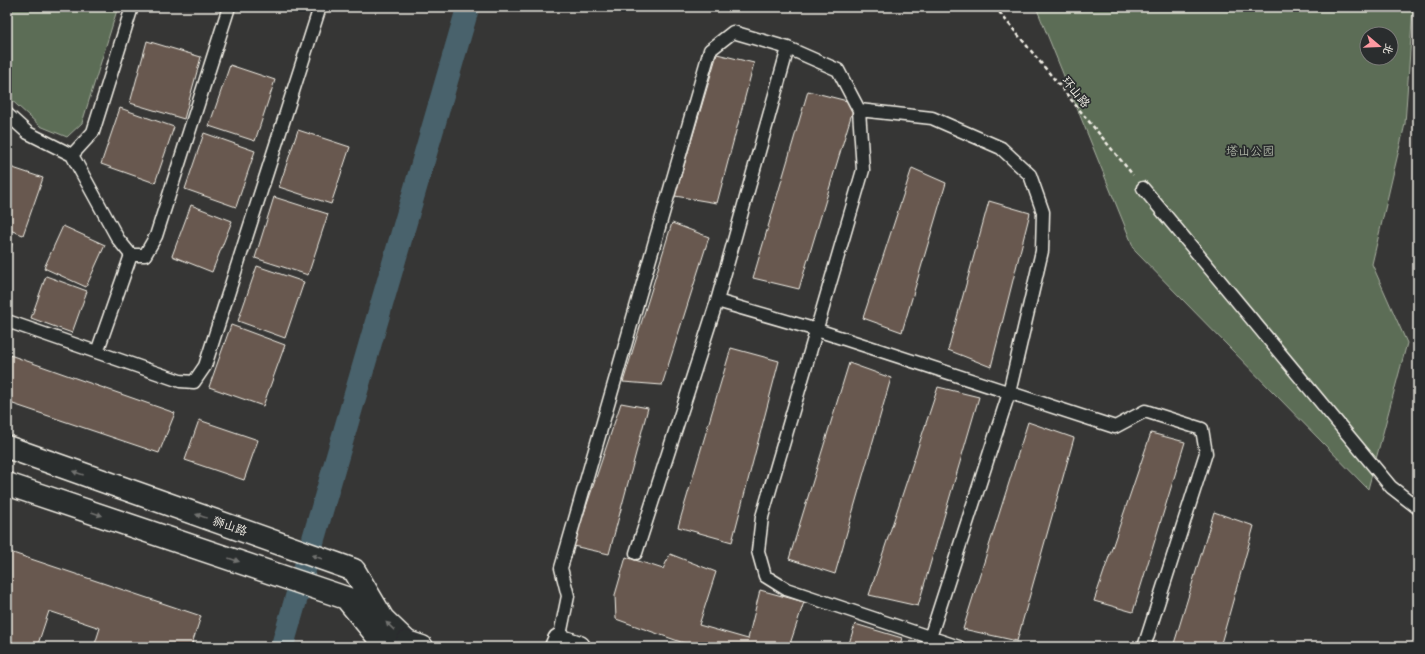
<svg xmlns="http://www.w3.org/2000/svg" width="1425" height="654" viewBox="0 0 1425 654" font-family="Dekko,'LXGW WenKai TC',sans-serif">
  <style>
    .green { fill: #5c6d57; stroke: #a8afa0; fill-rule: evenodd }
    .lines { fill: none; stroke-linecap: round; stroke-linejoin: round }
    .canal { stroke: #48626c; stroke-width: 23 }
    .building { fill: #685950; stroke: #f4f1e8 }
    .service-casing { stroke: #f4f1e8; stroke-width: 15 }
    .secondary-casing { stroke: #f4f1e8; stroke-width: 25 }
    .primary-casing { stroke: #f4f1e8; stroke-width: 25 }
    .path { stroke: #f4f1e8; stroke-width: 2.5; stroke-dasharray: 4 3; stroke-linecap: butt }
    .service { stroke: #2a2d2e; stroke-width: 12 }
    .secondary { stroke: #2a2d2e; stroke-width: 22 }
    .primary { stroke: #2a2d2e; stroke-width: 22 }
    .oneway { fill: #71726f }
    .labels { text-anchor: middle; stroke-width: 3.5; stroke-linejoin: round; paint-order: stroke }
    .street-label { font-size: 12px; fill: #f4f1e8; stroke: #2a2d2e }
    .park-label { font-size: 12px; fill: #b0b6a7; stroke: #2a2d2e }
  </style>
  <rect width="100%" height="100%" fill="#363635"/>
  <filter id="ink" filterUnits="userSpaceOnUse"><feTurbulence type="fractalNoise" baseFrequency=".025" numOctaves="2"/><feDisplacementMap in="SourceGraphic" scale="8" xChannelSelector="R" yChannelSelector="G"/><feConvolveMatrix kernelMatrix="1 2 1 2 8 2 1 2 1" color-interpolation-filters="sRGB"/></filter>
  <g filter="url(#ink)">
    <path class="green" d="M7,7H118L82,123L67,137L40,126L7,96Z
      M1036,7H1413L1405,124L1372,264L1407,343L1368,489L1135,251ZM1367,34H1391V58H1367Z"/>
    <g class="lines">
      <path class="canal" d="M282,647L468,7"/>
    </g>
    <path class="building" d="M147,41L201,57L184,119L130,103Z
      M717,54L754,63L717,203L675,196Z
      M230,65L275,80L255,141L209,126Z
      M808,91L855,103L799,289L753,278Z
      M120,108L174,127L155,183L101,164Z
      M298,130L350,147L331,204L279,187Z
      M204,133L255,151L236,207L185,189Z
      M7,166L43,178L23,235L7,229Z
      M912,168L946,183L902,332L863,318Z
      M274,197L328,214L308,275L255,258Z
      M989,201L1030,213L991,367L948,350Z
      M191,205L232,221L212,272L172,256Z
      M672,223L709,237L662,385L623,382Z
      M63,226L105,245L86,287L44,268Z
      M7,243L12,244L7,259Z
      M257,266L304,282L285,338L238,321Z
      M46,276L87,291L72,333L31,318Z
      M231,325L285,345L263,406L209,387Z
      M731,348L779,361L732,542L678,527Z
      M7,354L175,413L159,453L7,402Z
      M849,363L891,378L835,574L789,559Z
      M938,387L979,397L918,606L869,595Z
      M621,403L648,408L609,554L573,546Z
      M199,420L258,440L244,480L185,460Z
      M1028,422L1074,438L1017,641L963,629Z
      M1151,433L1185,442L1133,612L1094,601Z
      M1214,512L1254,526L1220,647H1173Z
      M7,551L201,616L191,647H94L100,628L49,611L37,647H7Z
      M670,554L716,572L699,625L748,639L760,590L804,602L789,647H695L616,619L615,595L626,557L663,569Z
      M855,624L902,638L899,647H848Z"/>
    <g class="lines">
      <g class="service-casing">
        <path id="service" d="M859,110L932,118L1001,148L1030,175L1043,212L1042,251L1009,393L927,647
          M7,114L28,133L72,155L93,132L132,7
          M72,155L118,239L131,255H145L156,236L229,7
          M1143,188L1391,487L1418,508
          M717,301L817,330L1115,427L1145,411L1202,429L1206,453L1144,647
          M7,321L180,381L194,382L205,366L320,7
          M97,352L131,255
          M636,553L717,301L788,48
          M559,640L568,596L561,568L710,50L733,32L788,48L838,70L859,110L863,170L762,517L758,551L765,576L786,589L959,647"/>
      </g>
      <g class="secondary-casing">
        <path id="secondary" d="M7,447L354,570L383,619L407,642L422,647
          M7,484L346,598L386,647
          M556,647L559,640L579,647"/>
      </g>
      <g class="primary-casing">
        <path id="primary" d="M406,647L407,642"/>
      </g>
      <path class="path" d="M995,7L1133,175"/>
      <use href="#service" class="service"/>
      <use href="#secondary" class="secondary"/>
      <use href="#primary" class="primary"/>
    </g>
    <defs><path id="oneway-solid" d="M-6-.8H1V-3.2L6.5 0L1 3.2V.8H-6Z"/></defs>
    <g class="oneway">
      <use href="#oneway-solid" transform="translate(78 473) rotate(-161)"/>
      <use href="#oneway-solid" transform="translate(97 514) rotate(19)"/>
      <use href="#oneway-solid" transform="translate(201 516) rotate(-161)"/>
      <use href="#oneway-solid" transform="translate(317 557) rotate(-161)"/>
      <use href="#oneway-solid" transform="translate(234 560) rotate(19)"/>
      <use href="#oneway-solid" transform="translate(390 626) rotate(-136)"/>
    </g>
  </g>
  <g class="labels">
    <g class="street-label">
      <text transform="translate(1076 92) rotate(51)" y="4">环山路</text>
      <text transform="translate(230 526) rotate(19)" y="4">狮山路</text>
    </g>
    <g class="park-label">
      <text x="1250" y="155">塔山公园</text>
    </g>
  </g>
  <rect width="1425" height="654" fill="none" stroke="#2a2d2e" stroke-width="24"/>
  <rect x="12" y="12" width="1401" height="630" fill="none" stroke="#f4f1e8" stroke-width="1.5" filter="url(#ink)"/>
  <g transform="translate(1379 46) rotate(109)"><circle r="19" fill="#2a2d2e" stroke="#7b7b78"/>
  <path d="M0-3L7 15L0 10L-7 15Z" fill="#ff9aa2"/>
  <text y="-6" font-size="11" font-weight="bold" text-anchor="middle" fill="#f4f1e8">北</text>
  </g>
</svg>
